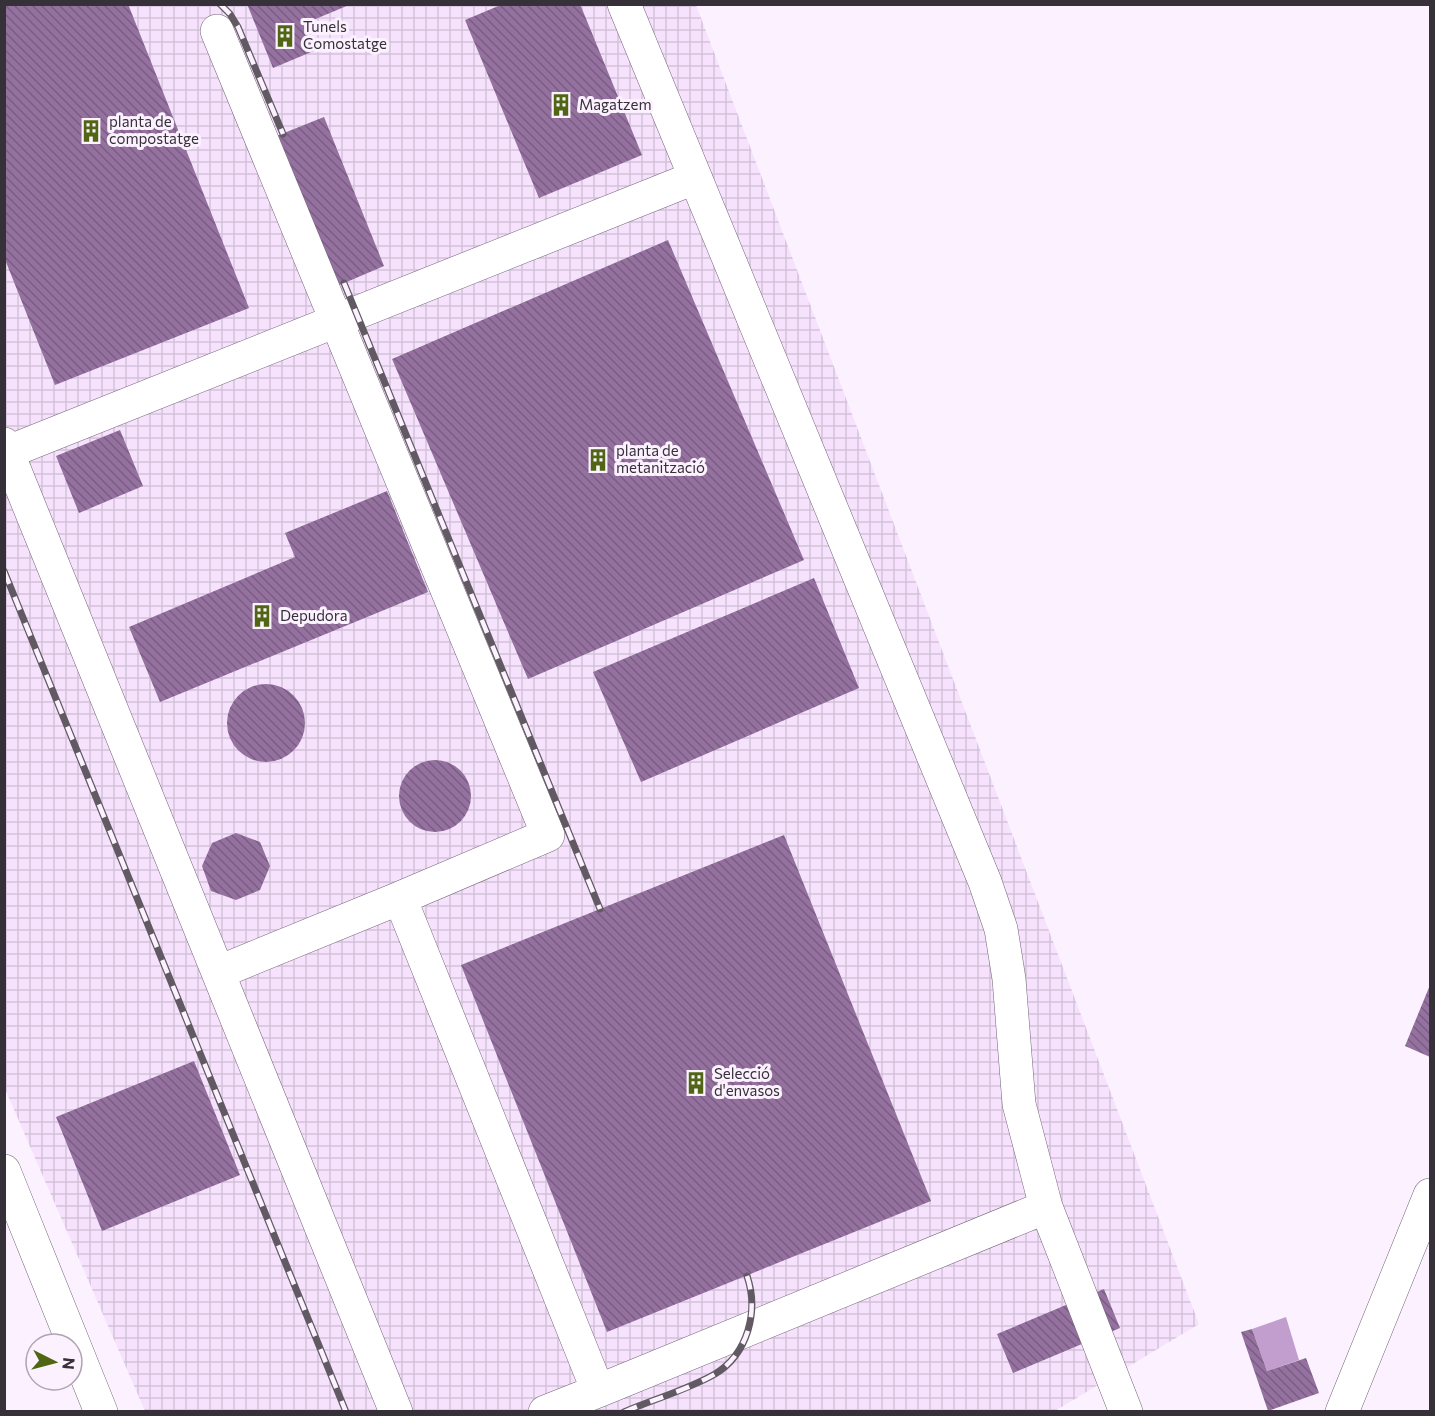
<svg xmlns="http://www.w3.org/2000/svg" width="1435" height="1416" viewBox="0 0 1435 1416" font-family="Commissioner,sans-serif">
  <style>
    .industrial { fill: url(#industrial-grid) }
    .water { fill: #c29ece }
    .building { fill: url(#building-back-hatch) }
    .lines { fill: none; stroke-linecap: round; stroke-linejoin: round }
    .minor-casing { stroke: #746678; stroke-width: 34 }
    .minor { stroke: #fff; stroke-width: 33 }
    .rail-casing { stroke: #615a63; stroke-width: 7 }
    .rail { stroke: #fcf2ff; stroke-width: 4.5; stroke-dasharray: 14; stroke-linecap: butt }
    .labels { text-anchor: middle; stroke-width: 6; stroke-linejoin: round; paint-order: stroke }
    .poi-label { font-size: 15px; fill: #363038; stroke: #fcf2ff; text-anchor: start }
  </style>
  <defs>
    <pattern id="industrial-grid" width="8" height="8" patternUnits="userSpaceOnUse" patternTransform="scale(1.5)"><rect width="8" height="8" fill="#f7e2fe"/><path d="M0 4h8M4 0v8" fill="none" stroke="#d4c2da"/></pattern>
    <pattern id="building-back-hatch" width="6" height="6" patternUnits="userSpaceOnUse" patternTransform="scale(1.5)"><rect width="6" height="6" fill="#94719f"/><path d="M-1 5l2 2M0 0l6 6M5-1l2 2" fill="none" stroke="#7a5d83"/></pattern>
  </defs>
  <rect width="100%" height="100%" fill="#fcf2ff"/>
  <path class="industrial" d="M4,5H696L1199,1324L1055,1411H145L5,1089Z"/>
  <path class="water" d="M1286,1317L1299,1360L1267,1371L1252,1329Z"/>
  <path class="building" d="M4,4H128L249,308L55,385L4,257Z
    M247,4H349V5L306,23L316,50L273,68Z
    M503,4H580L642,155L539,198L465,20Z
    M324,117L384,266L335,287L274,137Z
    M668,240L804,560L528,679L392,359Z
    M120,430L143,486L79,513L56,456Z
    M387,491L428,592L160,702L129,627L295,557L285,533Z
    M814,578L859,688L641,782L593,672Z
    M227 723a39 39 0 1 1 78 0a39 39 0 1 1-78 0Z
    M399 796a36 36 0 1 1 72 0a36 36 0 1 1-72 0Z
    M236,833L260,842L270,866L260,890L236,900L211,891L202,866L212,843Z
    M784,835L931,1201L607,1332L461,965Z
    M1430,985V1057L1405,1046Z
    M194,1061L240,1175L102,1231L56,1117Z
    M1104,1289L1120,1328L1013,1373L997,1334Z
    M1252,1329L1267,1371L1306,1358L1319,1393L1268,1411L1241,1332Z"/>
  <g class="lines">
    <g class="minor-casing">
      <path id="minor" d="M624,4L985,882L1001,929L1009,979L1019,1104L1046,1207L1126,1412
        M217,31L548,835L400,898L598,1391L1046,1207
        M4,444L396,1412
        M8,452L694,178
        M219,972L400,898
        M4,1171L101,1412
        M545,1412L598,1391
        M1342,1412L1430,1195"/>
    </g>
    <use href="#minor" class="minor"/>
    <g class="rail-casing">
      <path id="rail" d="M220,4L230,14L238,27L283,134
        M344,283L600,909
        M4,571L346,1412
        M624,1412C654,1399 687,1390 715,1374C748,1354 759,1311 747,1276"/>
    </g>
    <use href="#rail" class="rail"/>
  </g>
  <defs>
    <g id="building-bare" transform="scale(1.8)"><path d="M-4-6H4V6H1V3H-1V6H-4ZM-2.5-4.3h1.7v1.8h-1.7ZM.8-4.3h1.7v1.8H.8ZM-2.5-1h1.7V.8h-1.7ZM.8-1h1.7V.8H.8Z" fill="#506614" stroke="#fcf2ff" stroke-width="2.5" paint-order="stroke"/></g>
  </defs>
  <g fill-rule="evenodd">
    <use href="#building-bare" x="285" y="36"/>
    <use href="#building-bare" x="561" y="105"/>
    <use href="#building-bare" x="91" y="131"/>
    <use href="#building-bare" x="598" y="460"/>
    <use href="#building-bare" x="262" y="616"/>
    <use href="#building-bare" x="696" y="1083"/>
  </g>
  <g class="labels">
    <g class="poi-label">
      <text x="303" y="32">Tunels<tspan x="303" dy="17">Comostatge</tspan></text>
      <text x="579" y="110">Magatzem</text>
      <text x="109" y="127">planta de<tspan x="109" dy="17">compostatge</tspan></text>
      <text x="616" y="456">planta de<tspan x="616" dy="17">metanització</tspan></text>
      <text x="280" y="621">Depudora</text>
      <text x="714" y="1079">Selecció<tspan x="714" dy="17">d'envasos</tspan></text>
    </g>
  </g>
  <rect width="1435" height="1416" fill="none" stroke="#363038" stroke-width="12"/>
  <g transform="translate(54 1362) rotate(96)"><circle r="28" fill="#fcf2ff" stroke="#ada4af" stroke-width="1.5"/>
  <path d="M0-4.5L10 22L0 15L-10 22Z" fill="#506614"/>
  <text y="-9" font-size="16" font-weight="bold" text-anchor="middle" fill="#363038">N</text>
  </g>
</svg>
